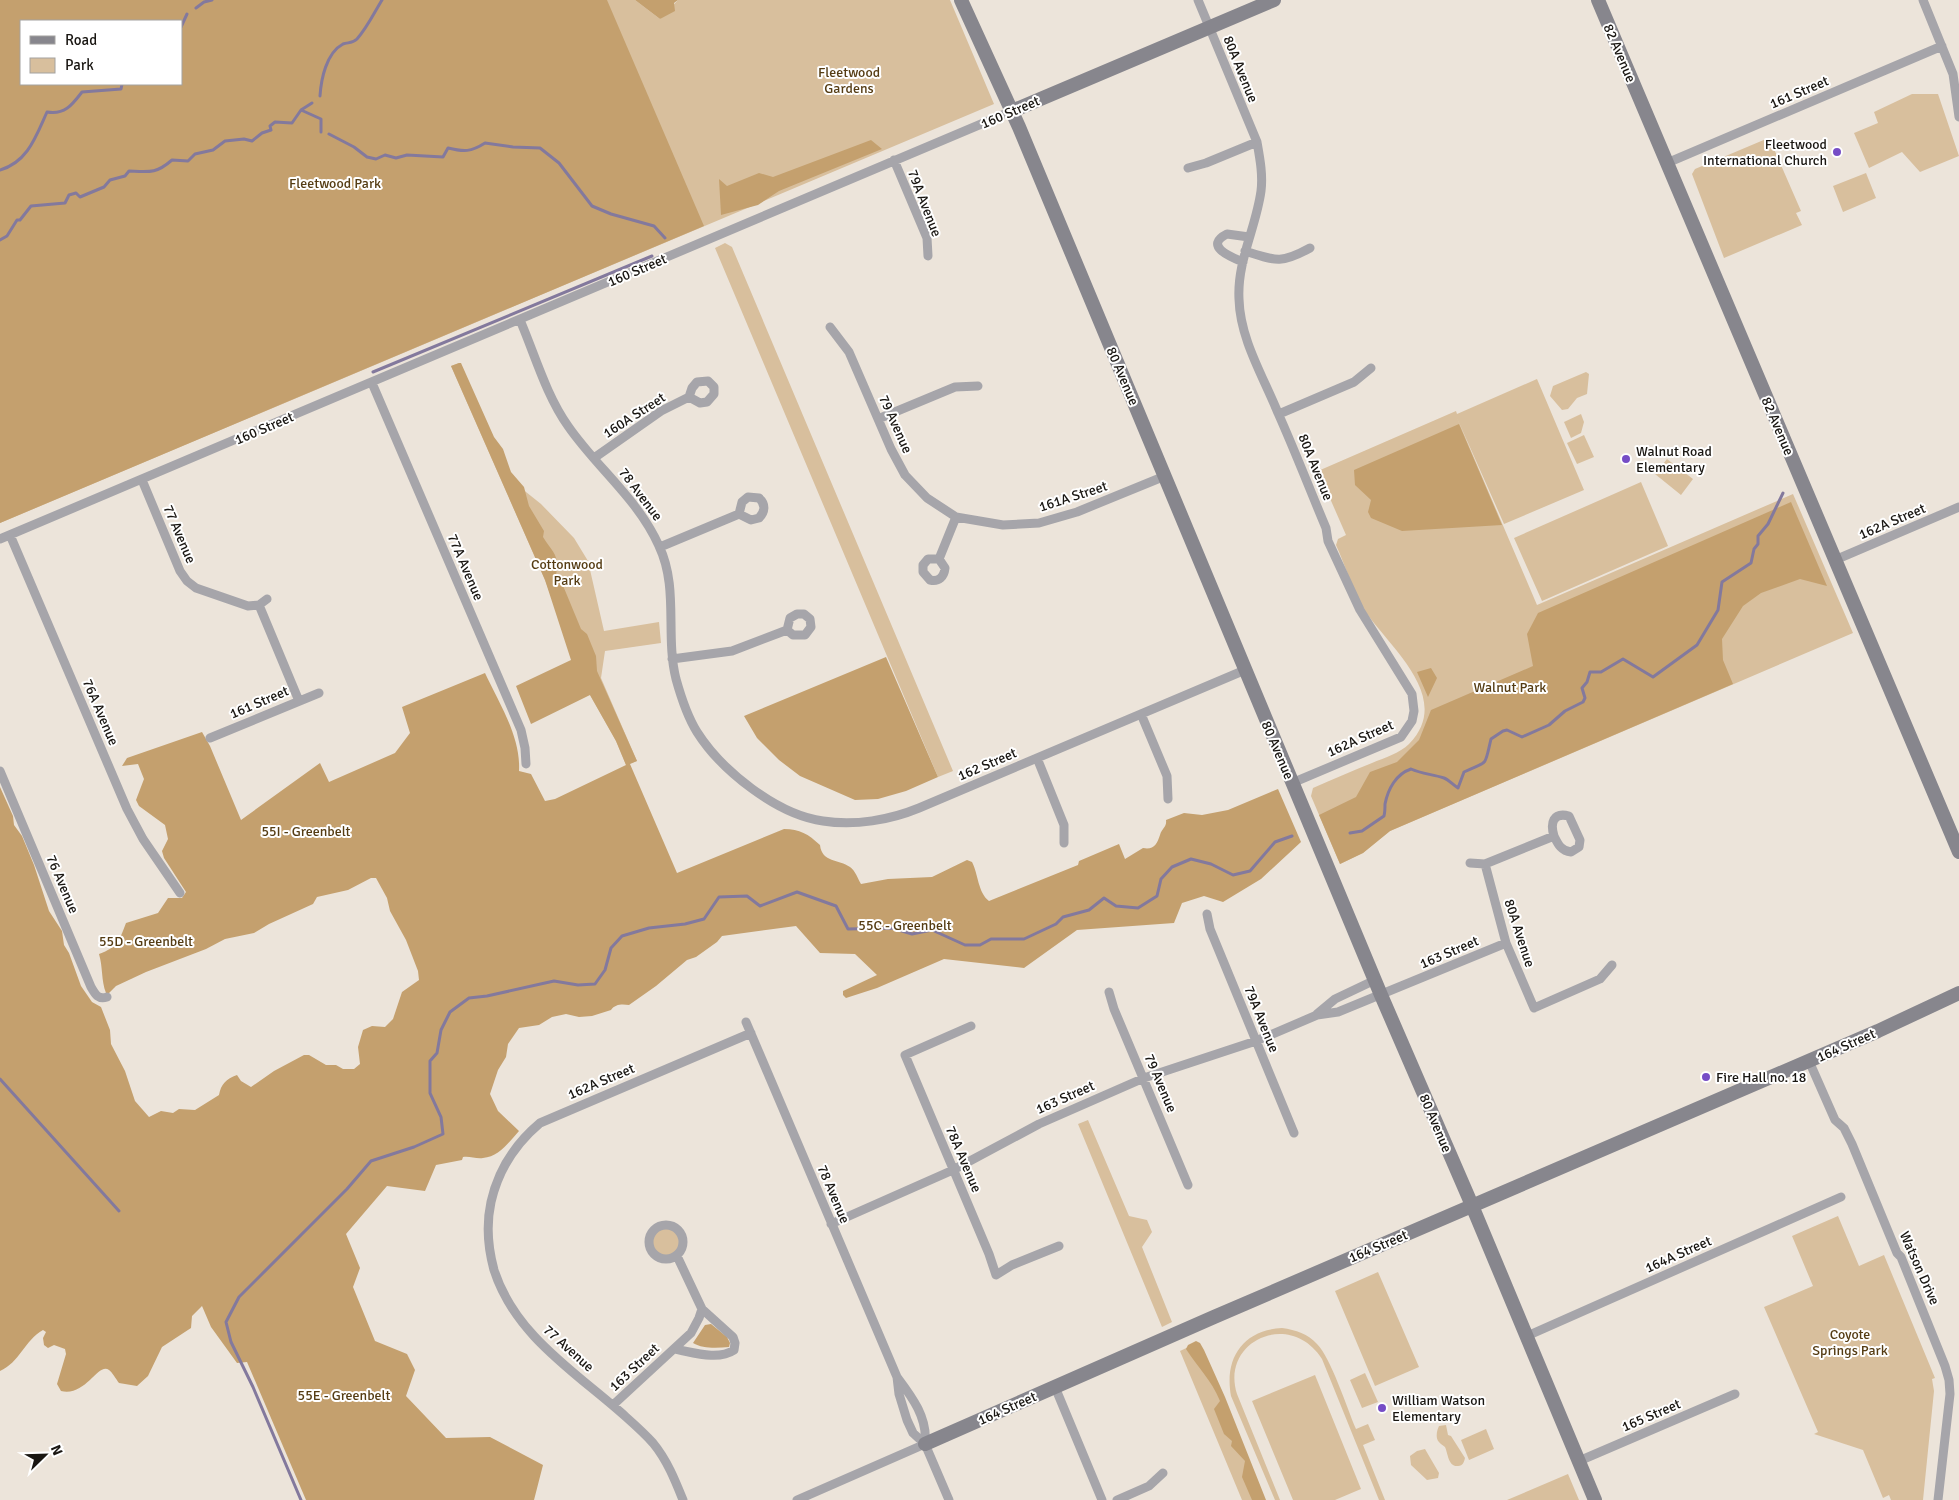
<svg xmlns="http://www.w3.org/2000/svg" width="1959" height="1500" viewBox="0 0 1959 1500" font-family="Signika,sans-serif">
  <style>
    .green { fill: #d8bf9d; fill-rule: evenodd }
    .forest { fill: #c4a06e; fill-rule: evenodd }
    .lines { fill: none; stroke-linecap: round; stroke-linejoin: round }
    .stream { stroke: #83799d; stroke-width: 3 }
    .street { stroke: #a6a5aa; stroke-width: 9 }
    .secondary { stroke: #87868d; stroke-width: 14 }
    .poi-dot { fill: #764dc6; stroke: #fff; stroke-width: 2 }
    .labels { text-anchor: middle; stroke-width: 4; stroke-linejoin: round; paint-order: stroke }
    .street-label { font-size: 14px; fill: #191612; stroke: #fff }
    .park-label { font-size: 14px; fill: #553c13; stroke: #fff }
    .poi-label { font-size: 14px; fill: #191612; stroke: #fff; text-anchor: start }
  </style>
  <rect width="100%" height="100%" fill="#ece4da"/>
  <path class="green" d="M0,0H635L660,19L678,0H950L994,104L0,523ZM21,21H181V84H21Z
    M1912,94H1938L1959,156L1920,172L1902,152L1869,168L1854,133L1878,123L1874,112Z
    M1766,139L1771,149H1774L1801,211L1796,213L1802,225L1724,258L1692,174L1695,169Z
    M1866,173L1876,198L1843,212L1833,186Z
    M725,243L732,247L953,771L938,777L715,248Z
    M459,363L511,480L541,504L574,538L588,561L604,631L659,622L661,643L605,651L601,678L637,761L626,765L616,741L586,688L578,669L545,580L451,366Z
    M1586,372L1589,374L1587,394L1577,398L1568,409L1562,410L1550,396L1553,386Z
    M1537,379L1584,490L1504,524L1457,418L1537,605L1793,494L1853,633L1390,831L1363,853L1340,864L1311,796L1313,788C1333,779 1352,771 1372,763C1384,758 1400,753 1409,744C1454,698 1390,648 1365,611C1354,593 1345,565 1336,545L1338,539L1346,535L1318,471L1456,411L1457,414Z
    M1581,414L1584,422L1581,433L1571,438L1564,422Z
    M1584,435L1594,457L1577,464L1567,443Z
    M1667,459L1693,479L1681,495L1655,474Z
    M1641,482L1668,546L1542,601L1514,538Z
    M1088,1120L1129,1216L1147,1220L1152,1232L1142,1247L1172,1322L1162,1327L1078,1124Z
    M1838,1216L1859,1266L1884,1255L1935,1378L1932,1379L1934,1391L1923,1500H1891L1889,1495L1883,1498L1863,1450L1814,1434L1818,1432L1764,1307L1813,1286L1792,1236Z
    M651 1243a15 15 0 1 1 30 0a15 15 0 1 1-30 0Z
    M1378,1272L1419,1367L1375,1386L1335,1291Z
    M1282,1328C1296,1330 1308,1334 1317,1344C1331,1358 1347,1408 1356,1429L1368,1424L1375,1440L1363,1445L1385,1500H1379L1322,1359C1290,1309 1220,1341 1237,1394L1280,1500H1275L1231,1396C1224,1358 1243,1330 1282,1328Z
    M1197,1343L1264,1500H1242L1180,1351Z
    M1365,1373L1378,1402L1362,1408L1350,1380Z
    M1315,1375L1361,1489L1335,1500H1293L1252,1401Z
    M1446,1425L1448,1435L1451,1436L1465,1458C1464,1462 1463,1466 1458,1466C1448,1467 1448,1453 1445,1447C1443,1445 1440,1444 1439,1442C1435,1438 1437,1430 1439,1426Z
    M1486,1429L1494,1449L1469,1460L1461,1440Z
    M1425,1449L1439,1473L1438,1478L1427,1480L1411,1465L1410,1456L1417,1451Z
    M1568,1474L1579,1500H1507Z"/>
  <path class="forest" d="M0,0H607L704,226L0,523ZM21,21H181V84H21Z
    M635,0H678L674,3L675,11L660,19Z
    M871,140L882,149L779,191L758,205L721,215L719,179L727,186L759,173L773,177Z
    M459,363H461L494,437L503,449L511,472L524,487L529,506L544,531L543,537C553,553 560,555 556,575L564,588L581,629L587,634L596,656L597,671L637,761L630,764L677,873L784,829C800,829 808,834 820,845C822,863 839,859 850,867C855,870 858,879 861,884L888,879L932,877L967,860L972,862C978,873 978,893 989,901L1078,865L1079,861L1119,844L1125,859L1143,848C1154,850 1157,844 1160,835C1162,828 1167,827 1166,820L1184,813L1202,815L1228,810L1278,789L1301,842L1261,879L1223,902L1204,896L1182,903L1174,923L1077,930L1024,968L944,959L877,988L846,998L843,995V991L877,975L855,954L820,953L796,926L722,936L717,942L696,957L687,960L656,986L629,1005C622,1004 615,1004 611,1010L592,1016L579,1017L566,1014L552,1017L539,1025L519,1028L508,1044L506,1057L498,1070L490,1094L498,1111L519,1131C509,1142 499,1157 483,1158C476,1159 470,1156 463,1157L462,1160L436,1165L425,1191L387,1186L346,1234L360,1268L353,1287L375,1341L407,1354L415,1370L406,1396L446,1438L490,1437L543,1465L534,1500H306L247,1362L237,1363L211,1327L202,1306L192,1316L191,1328L162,1347L148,1376L137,1386L119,1383C116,1379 112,1372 109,1370C98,1362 86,1397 61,1391L57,1384L66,1354L65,1349L54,1345L48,1348L44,1345L43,1338L46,1332L43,1330C25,1340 19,1363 0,1371V787L13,816L14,825L22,836L34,865L49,911L62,931L64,945L69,953L81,986L92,1002L101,1007L110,1030L111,1044L125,1071L135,1101L149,1117L161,1111L173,1113L179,1109L195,1110L219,1095C221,1084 226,1079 237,1075L241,1081L251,1087L274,1071L304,1055H309L326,1065H336L343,1069H354L360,1064L358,1047L363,1030L372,1026L385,1027L393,1019L402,992L419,980L418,971L406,940L390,911L387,898L376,878H371L348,890L317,897L313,904L269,924L254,933L225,939L206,949L146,972L116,986L109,993H106C101,980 103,967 99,954C118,947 119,941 126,923L158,913L168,898H182L186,892L164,858L162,851L168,839L165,825L139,806L136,800L144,779L138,764L122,766L127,758L202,732L210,746L241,820L320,763L329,782L395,753L410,733L402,707L485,673C499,703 521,737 519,771L531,774L545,801L555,799L626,765L616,741L590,695L531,724L516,686L571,660L545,580L451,366Z
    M1459,424L1502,525L1402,531L1371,518L1368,512L1371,500L1355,485L1354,470Z
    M1791,502L1827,586L1800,579L1761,593L1743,606L1722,639L1723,660L1733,684L1390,831L1363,853L1340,864L1319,815L1356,797L1370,772L1397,762L1419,740L1431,710L1533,666L1527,634L1538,613Z
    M886,657L938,777L906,791L878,799L855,800L800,776L779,760L757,738L744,716Z
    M1431,668L1437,678L1428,697L1417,672Z
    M711,1324L727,1337L730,1343L729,1347C717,1348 703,1349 693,1343L705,1325Z
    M1196,1341L1200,1343L1204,1350L1225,1397L1266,1500H1252L1242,1477L1245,1461L1231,1446L1232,1441L1224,1434L1214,1409L1220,1401C1211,1379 1198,1368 1186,1349L1188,1345Z"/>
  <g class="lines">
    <path class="stream" d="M196,8L204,2L212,0
      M181,27L187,14
      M320,96C321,80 326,53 343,44C348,42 352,44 357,39C367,28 374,13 382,0
      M301,110L321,119V132
      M329,134L354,147L367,157L376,159L385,155L396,158L407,155L443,157L448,148C464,152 471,152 485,143L513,147L540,148L559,163L592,206L611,214L654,226L665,238
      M0,170C28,162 36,136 47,112C65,115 72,105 82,92L121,89L122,84
      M0,240L7,236L17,220H20L31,206L65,203L69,195L76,193L80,197L104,187L110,180L125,176L129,171C149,172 156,174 172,160L188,161L195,154L213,150L225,141L244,139L252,141L262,133L271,130L270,126L275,122L292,123L301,110L312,103
      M373,372L652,256
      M1350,833L1362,831L1384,816C1385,812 1385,808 1385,804C1388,789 1396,774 1411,769C1422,774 1432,774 1444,778C1449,780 1453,785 1458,788L1464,772C1489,760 1484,768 1491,739L1503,731L1507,730L1522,737L1549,725L1565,711L1583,702L1585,698L1582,688L1587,682L1590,672H1601L1623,659L1653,677L1697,645L1718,610L1722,582L1751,563L1754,549L1758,544V536L1768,524L1783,493
      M0,1079L119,1211
      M301,1500L253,1387L231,1342L226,1322L239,1297L347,1189L371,1161L414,1147L443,1134L441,1117L430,1093V1061L437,1053L441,1030L450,1012L469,998L487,996L554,981L578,985L595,984L605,970L611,948L622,936L649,928L685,924L704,919L719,897L747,896L760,906L797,892L836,906L848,929L892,928L912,934L932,930L965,945H980L991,939H1024L1056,924L1063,917L1089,910L1104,898L1116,906L1138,908L1157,896L1161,879L1172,867L1191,859L1211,864L1233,875L1250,871L1275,842L1292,836"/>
    <path class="street" d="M1198,0L1257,142C1260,159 1263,175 1261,191C1256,228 1237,261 1239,299C1240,339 1263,376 1278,413C1295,451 1310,490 1326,528L1328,541L1360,610L1412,694L1414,711L1412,721L1401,737L1292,783
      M1923,0L1953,74L1959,117
      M894,160L927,238L928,256
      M1667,163L1942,46
      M1188,168L1206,163L1257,142
      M1245,251C1276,261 1281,264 1310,248
      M1243,262C1231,257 1203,246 1227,234L1249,237
      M520,320C535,355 546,395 568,426C597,468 638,499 659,546C679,588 665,635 676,679C681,697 687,716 697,732C721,770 777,815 823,821C855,826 890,820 919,808L1245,670
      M830,327L849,352L891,449L905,475L927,498L956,517L1003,525L1039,523L1077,512L1165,476
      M372,383L521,730L525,748L526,764
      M1279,414L1354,382L1371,368
      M878,419L955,387L978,386
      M594,458L661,411L689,397L692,388L697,382L708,381L714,387V394L707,402L700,403L689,397
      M142,480L180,571L187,581L196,588L248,606L259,605L267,599
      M10,535L127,809L143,839L180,893
      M0,539L1012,111
      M660,547L739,514L751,520L759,518C765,512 766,504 759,498L748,497L742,502L739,514
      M939,559L945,568C944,577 939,582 930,580L923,572V565L928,559H939L956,517
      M1835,560L1959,507
      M259,605L299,701
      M797,614H804L810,619L811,627L805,635H793L787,630L790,618Z
      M672,659L732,651L787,630
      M1141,714L1167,776L1168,799
      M210,738L319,693
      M1037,758L1064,825V843
      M0,771L91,987C95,994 98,1000 107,997
      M1470,863L1485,864L1554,836C1558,844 1561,851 1571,852L1579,847L1580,840L1569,816C1553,812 1550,823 1554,836
      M1485,864L1506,943L1534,1008L1600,979L1612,965
      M1207,914L1210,929L1294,1133
      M1109,992L1114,1009L1188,1185
      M1317,1014L1335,999L1375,980
      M746,1022L897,1377L899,1394L907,1420L913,1433L925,1444L949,1500
      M971,1026L905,1055L989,1254L996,1275L1012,1265L1059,1246
      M1809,1061L1835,1120L1844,1128L1852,1144L1897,1253L1901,1257L1945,1366L1949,1380L1950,1394L1938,1500
      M831,1224L953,1170L1039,1124L1144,1078L1256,1041L1317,1015L1338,1012L1506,943
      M649 1242a17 17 0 1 1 34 0a17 17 0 1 1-34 0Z
      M1527,1336L1841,1197
      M674,1349C692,1352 718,1361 734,1350L735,1343L733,1337L702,1309
      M897,1377C912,1397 928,1418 925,1444
      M1055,1387L1102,1500
      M613,1405L691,1333L699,1318L702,1309L677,1256
      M1579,1461L1735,1394
      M683,1500C675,1480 667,1460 653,1443C645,1434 635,1425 626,1417C577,1373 515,1336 494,1270C488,1248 486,1225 491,1202C498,1171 515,1144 540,1123L751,1033
      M797,1500L925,1444
      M1117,1500L1149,1486L1163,1473"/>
    <path class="secondary" d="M961,0L1019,127L1381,995L1468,1196L1595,1500
      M1598,0L1959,852
      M1012,111L1274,0
      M925,1444L1214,1317L1878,1031L1959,993"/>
  </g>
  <g class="poi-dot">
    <circle cx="1837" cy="152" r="5"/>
    <circle cx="1626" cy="459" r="5"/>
    <circle cx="1706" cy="1077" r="5"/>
    <circle cx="1382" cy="1408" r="5"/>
  </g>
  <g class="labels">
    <g class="street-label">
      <text transform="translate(1620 53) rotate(67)" y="5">82 Avenue</text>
      <text transform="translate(1241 69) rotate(68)" y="5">80A Avenue</text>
      <text transform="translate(1799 92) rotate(-23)" y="5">161 Street</text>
      <text transform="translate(1010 112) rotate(-23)" y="5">160 Street</text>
      <text transform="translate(925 203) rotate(69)" y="5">79A Avenue</text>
      <text transform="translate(637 270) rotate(-23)" y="5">160 Street</text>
      <text transform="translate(1123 376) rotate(67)" y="5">80 Avenue</text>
      <text transform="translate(634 415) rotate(-33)" y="5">160A Street</text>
      <text transform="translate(896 424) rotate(66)" y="5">79 Avenue</text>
      <text transform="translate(1778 426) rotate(67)" y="5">82 Avenue</text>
      <text transform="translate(264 428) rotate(-23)" y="5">160 Street</text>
      <text transform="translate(1316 467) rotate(68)" y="5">80A Avenue</text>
      <text transform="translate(641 494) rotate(53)" y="5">78 Avenue</text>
      <text transform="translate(1073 496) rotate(-18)" y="5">161A Street</text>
      <text transform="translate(1892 521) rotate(-23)" y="5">162A Street</text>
      <text transform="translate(180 534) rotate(67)" y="5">77 Avenue</text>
      <text transform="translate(466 567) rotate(67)" y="5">77A Avenue</text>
      <text transform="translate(259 702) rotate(-23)" y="5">161 Street</text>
      <text transform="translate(101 712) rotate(67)" y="5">76A Avenue</text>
      <text transform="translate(1360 738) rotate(-24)" y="5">162A Street</text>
      <text transform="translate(1278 750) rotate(67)" y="5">80 Avenue</text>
      <text transform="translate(987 764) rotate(-23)" y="5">162 Street</text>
      <text transform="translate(63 884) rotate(67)" y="5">76 Avenue</text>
      <text transform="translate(1520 933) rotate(72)" y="5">80A Avenue</text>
      <text transform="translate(1449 952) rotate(-23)" y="5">163 Street</text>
      <text transform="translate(1262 1019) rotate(68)" y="5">79A Avenue</text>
      <text transform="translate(1846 1045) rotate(-24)" y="5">164 Street</text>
      <text transform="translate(601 1081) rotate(-23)" y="5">162A Street</text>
      <text transform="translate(1161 1083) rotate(67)" y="5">79 Avenue</text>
      <text transform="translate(1065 1097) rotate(-24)" y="5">163 Street</text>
      <text transform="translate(1436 1123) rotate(67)" y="5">80 Avenue</text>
      <text transform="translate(964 1159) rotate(67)" y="5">78A Avenue</text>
      <text transform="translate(834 1194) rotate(67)" y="5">78 Avenue</text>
      <text transform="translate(1378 1246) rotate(-23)" y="5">164 Street</text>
      <text transform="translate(1678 1254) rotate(-24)" y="5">164A Street</text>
      <text transform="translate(1920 1268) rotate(66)" y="5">Watson Drive</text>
      <text transform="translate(569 1348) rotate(42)" y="5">77 Avenue</text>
      <text transform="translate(634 1367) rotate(-43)" y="5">163 Street</text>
      <text transform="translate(1007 1408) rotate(-24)" y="5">164 Street</text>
      <text transform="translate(1651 1415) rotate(-23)" y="5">165 Street</text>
    </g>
    <g class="park-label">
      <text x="849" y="77">Fleetwood<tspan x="849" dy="16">Gardens</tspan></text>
      <text x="335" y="188">Fleetwood Park</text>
      <text x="567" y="569">Cottonwood<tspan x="567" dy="16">Park</tspan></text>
      <text x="1510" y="692">Walnut Park</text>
      <text x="306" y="836">55I - Greenbelt</text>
      <text x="905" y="930">55C - Greenbelt</text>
      <text x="146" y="946">55D - Greenbelt</text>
      <text x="1850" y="1339">Coyote<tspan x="1850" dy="16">Springs Park</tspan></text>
      <text x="344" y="1400">55E - Greenbelt</text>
    </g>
    <g class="poi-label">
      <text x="1827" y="149" text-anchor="end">Fleetwood<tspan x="1827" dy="16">International Church</tspan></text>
      <text x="1636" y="456">Walnut Road<tspan x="1636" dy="16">Elementary</tspan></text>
      <text x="1716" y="1082">Fire Hall no. 18</text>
      <text x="1392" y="1405">William Watson<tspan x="1392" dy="16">Elementary</tspan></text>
    </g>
  </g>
  <rect x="20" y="20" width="162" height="65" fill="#ffffff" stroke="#a3a2a0"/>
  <rect x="30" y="36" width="25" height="8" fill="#87868d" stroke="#a3a2a0"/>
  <text x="65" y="45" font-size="15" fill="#191612">Road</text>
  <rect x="30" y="58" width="25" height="15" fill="#d8bf9d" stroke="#a3a2a0"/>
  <text x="65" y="70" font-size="15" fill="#191612">Park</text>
  <g transform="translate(45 1455) rotate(67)" stroke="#ffffff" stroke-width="4" paint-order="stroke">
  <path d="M0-4L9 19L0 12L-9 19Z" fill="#191612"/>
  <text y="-8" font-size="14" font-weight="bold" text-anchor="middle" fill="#191612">N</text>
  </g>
</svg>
